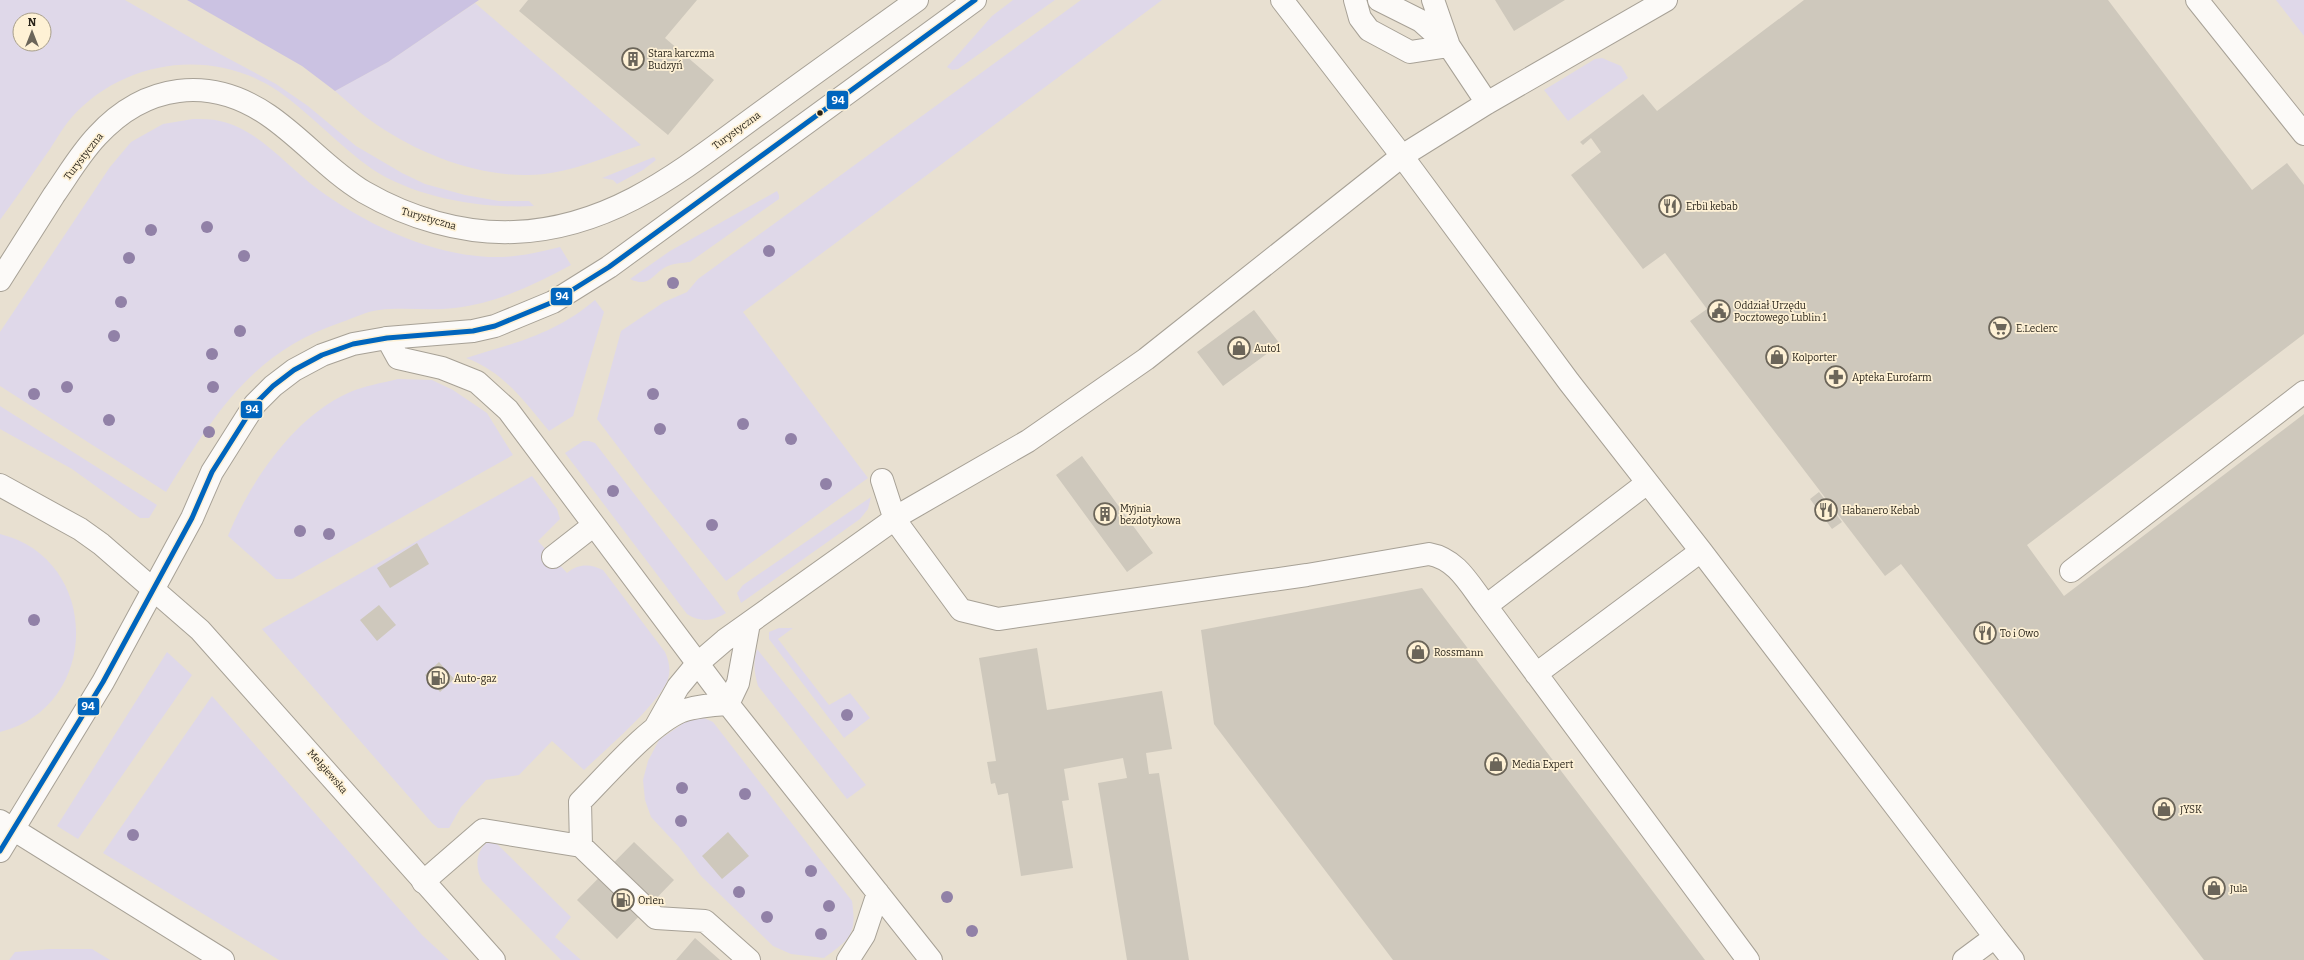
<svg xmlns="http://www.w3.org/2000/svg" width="2304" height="960" viewBox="0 0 2304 960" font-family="Bitter,serif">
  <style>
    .green { fill: #dfd8e9; fill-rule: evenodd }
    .forest { fill: #cbc2e2 }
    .building { fill: #cec8bc }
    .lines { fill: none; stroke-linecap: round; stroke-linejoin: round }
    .minor-casing { stroke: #a7a196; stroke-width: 24 }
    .major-casing { stroke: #a7a196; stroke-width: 24 }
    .minor { stroke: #fcfaf8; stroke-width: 22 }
    .major { stroke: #fcfaf8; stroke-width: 22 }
    .bus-1-casing { stroke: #fef1d5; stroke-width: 8 }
    .bus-1 { stroke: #0065bd; stroke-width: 5 }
    .tree { fill: #9181a7 }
    .bus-dot { fill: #282319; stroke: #fef1d5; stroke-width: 1.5 }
    .labels { text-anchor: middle; stroke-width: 3.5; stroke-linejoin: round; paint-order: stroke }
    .poi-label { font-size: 10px; fill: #282319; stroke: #fef1d5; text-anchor: start }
    .street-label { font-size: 10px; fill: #282319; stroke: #fef1d5 }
    .line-badge { stroke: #fef1d5; stroke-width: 1.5 }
    .badge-label { font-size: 11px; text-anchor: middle; font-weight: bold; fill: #fff }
  </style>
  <rect width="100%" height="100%" fill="#e8e0d1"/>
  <path class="green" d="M0,0H125L205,46L276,84L308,106L356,146L402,173L425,184L465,195L499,201H529L534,206C482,209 416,198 372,169C339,146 311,114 278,91C213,47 124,59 72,117C64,126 57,138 50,149C33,173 17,197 0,220ZM20,20H44V44H20Z
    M1013,0H1055L958,69L952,70L947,67L992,16Z
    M1081,0H1162L743,312L868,478L726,581L643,480L597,419L621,331L664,302L687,292L698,279Z
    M2276,0H2304V36Z
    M475,3L641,145C605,157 566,175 528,175C476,176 420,154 377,125C362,115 349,103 335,91L388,62Z
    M1602,58L1621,66L1628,78L1568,121L1544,90L1595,59Z
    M193,119C202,119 212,119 220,121C260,130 287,167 319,190C370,227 439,259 503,257C522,256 541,252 560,247L571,265C534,285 497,303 455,308C430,311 404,307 379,310C367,311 354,318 342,322C250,353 215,415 166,492L0,386V332L110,167L131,142L163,124Z
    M654,157L656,160L643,170L617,184L613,180L602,178Z
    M777,191L779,195V199L690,262C683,263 675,263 668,266C653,272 651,289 630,279L670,251Z
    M595,300L604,312L573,416L549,431C524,401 504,372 466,358C515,343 555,334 595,300Z
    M398,379L432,380L453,390L487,413L513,455L292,579H276L228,536C250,482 293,418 348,393C363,386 382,383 398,379Z
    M0,406L157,505L149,518H140L72,469L0,429Z
    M583,441H589L595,443L726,613C713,621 701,623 687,614L565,453Z
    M532,476L557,509L560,519L538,541L567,573C579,563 591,564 603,570L665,652C669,661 671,670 668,679C659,704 605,750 584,770L552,741L519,775L486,780L461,807L449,828H438L432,823L262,629Z
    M871,497L868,509L860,519L741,603L737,593L743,585Z
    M0,534C102,559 101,707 0,732Z
    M779,628H793L778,639L829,705L850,693L870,718L844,738L769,639V632Z
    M757,649L866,785L847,799L758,686C754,672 753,663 757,649Z
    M167,652L192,675L78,839L57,826Z
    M212,696L422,935L449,960H279L103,853Z
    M704,718L713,722L852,901C857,935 850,939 824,958L791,954L773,946L701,876L679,847L651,817L645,800L643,780L648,761L659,740L688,720Z
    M489,841H494L571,917L555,937L581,960H561L482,881C475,867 475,851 489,841Z
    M50,949H92L110,960H9L15,952Z"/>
  <path class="forest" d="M187,0H479L388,62L335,91L302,66Z"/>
  <path class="building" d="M528,0H697L665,38L714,80L668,135L519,11Z
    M1495,0H1565L1514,31Z
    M1804,0H2108L2252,190L2287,163L2304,185V334L2027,545L2064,596L2304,414V960H2204L1901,564L1885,576L1690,321L1707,309L1665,253L1643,269L1571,175L1601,152L1591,138L1583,145L1580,142L1643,94L1657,111Z
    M1254,310L1280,344L1223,386L1197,352Z
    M1082,456L1153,553L1127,572L1056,475Z
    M1819,492L1842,522L1832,529L1810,499Z
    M417,543L429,564L390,588L377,568Z
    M1422,588L1434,604L1705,960H1393L1214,724L1201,630Z
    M379,605L396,625L377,641L360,620Z
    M1037,648L1047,710L1162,691L1172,749L1146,753L1149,774L1159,773L1189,960H1127L1098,783L1127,778L1123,758L1064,769L1069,800L1062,801L1073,868L1021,876L1008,793L998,795L995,783L991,784L987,762L996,761L979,658Z
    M439,662L454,679L440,692L425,675Z
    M728,832L749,856L722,879L702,856Z
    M634,842L674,880L617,939L577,900Z
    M695,938L720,960H676Z"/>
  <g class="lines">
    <g class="minor-casing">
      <path id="minor" d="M1282,0L1402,156L1569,382L1701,551L1995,937L1964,960
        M1355,0L1360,18L1369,30L1410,52L1449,46
        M1379,0L1421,21L1449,46L1487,103
        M1433,0L1448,43
        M2197,0L2304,134
        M387,338L398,358L442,368L477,382L508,410L728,704L931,960
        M882,480L895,520L961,610L998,619L1307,575L1429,554C1457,559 1469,584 1486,606L1748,960
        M553,557L594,525
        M2071,571L2304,392
        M1486,606L1647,483
        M1536,674L1701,551
        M728,704L738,683L749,623
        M655,728L678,687L697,664L725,640L903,513L1028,441L1146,359L1402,156L1487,103L1666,0
        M581,846L580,802C606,776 650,724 682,711C697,706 712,705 728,704
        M423,882L483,830L581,846L656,918L705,921L749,960
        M1995,937L2013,960
        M848,960L864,935L878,893"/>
    </g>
    <g class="major-casing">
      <path id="major" d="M0,280C18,252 36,223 54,195C68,175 80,154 97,136C145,84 209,75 268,115C302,138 329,171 364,192C409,218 462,234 514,232C617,228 688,165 767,108C816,72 867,36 917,0
        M0,485L80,529L101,544L200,630L494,960
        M0,821L223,960
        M0,851L103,682L192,518L212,472L255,404L273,386L294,370L322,355L353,344L387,338L473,331L495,326L553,302L609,267L975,0"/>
    </g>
    <use href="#minor" class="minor"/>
    <use href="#major" class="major"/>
    <g class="bus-1-casing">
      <path id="bus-1" d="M0,851L103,682L192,518L212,472L255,404L273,386L294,370L322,355L353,344L387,338L473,331L495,326L553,302L609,267L975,0"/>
    </g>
    <use href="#bus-1" class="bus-1"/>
  </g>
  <g class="tree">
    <circle cx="207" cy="227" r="6"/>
    <circle cx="151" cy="230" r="6"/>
    <circle cx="769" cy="251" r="6"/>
    <circle cx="244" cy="256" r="6"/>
    <circle cx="129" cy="258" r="6"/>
    <circle cx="673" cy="283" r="6"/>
    <circle cx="121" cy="302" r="6"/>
    <circle cx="240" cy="331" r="6"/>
    <circle cx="114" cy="336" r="6"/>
    <circle cx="212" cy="354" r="6"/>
    <circle cx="67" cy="387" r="6"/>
    <circle cx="213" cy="387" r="6"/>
    <circle cx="34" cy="394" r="6"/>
    <circle cx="653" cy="394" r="6"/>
    <circle cx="109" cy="420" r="6"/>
    <circle cx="743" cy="424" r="6"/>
    <circle cx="660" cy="429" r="6"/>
    <circle cx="209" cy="432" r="6"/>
    <circle cx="791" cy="439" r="6"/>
    <circle cx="826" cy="484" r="6"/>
    <circle cx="613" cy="491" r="6"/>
    <circle cx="712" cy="525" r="6"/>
    <circle cx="300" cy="531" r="6"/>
    <circle cx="329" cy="534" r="6"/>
    <circle cx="34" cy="620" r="6"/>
    <circle cx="847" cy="715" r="6"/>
    <circle cx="682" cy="788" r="6"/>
    <circle cx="745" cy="794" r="6"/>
    <circle cx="681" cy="821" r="6"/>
    <circle cx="133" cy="835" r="6"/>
    <circle cx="811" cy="871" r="6"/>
    <circle cx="739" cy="892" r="6"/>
    <circle cx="947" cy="897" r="6"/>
    <circle cx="829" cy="906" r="6"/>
    <circle cx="767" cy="917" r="6"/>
    <circle cx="972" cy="931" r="6"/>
    <circle cx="821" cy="934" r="6"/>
  </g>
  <defs>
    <g id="building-ring" transform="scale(1.15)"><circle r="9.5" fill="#fef1d5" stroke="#6b6559" stroke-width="1.5"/><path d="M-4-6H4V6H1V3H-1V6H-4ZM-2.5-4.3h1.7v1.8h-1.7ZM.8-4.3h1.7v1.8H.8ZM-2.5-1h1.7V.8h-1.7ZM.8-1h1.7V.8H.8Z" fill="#6b6559"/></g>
    <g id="restaurant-ring" transform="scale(1.15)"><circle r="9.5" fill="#fef1d5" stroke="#6b6559" stroke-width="1.5"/><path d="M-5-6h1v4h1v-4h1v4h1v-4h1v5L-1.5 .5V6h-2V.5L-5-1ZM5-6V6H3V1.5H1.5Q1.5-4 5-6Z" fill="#6b6559"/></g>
    <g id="civic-ring" transform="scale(1.15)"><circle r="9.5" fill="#fef1d5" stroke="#6b6559" stroke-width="1.5"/><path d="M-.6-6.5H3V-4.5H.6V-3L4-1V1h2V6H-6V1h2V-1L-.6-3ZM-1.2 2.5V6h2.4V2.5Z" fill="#6b6559"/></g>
    <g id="supermarket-ring" transform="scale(1.15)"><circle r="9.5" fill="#fef1d5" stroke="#6b6559" stroke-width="1.5"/><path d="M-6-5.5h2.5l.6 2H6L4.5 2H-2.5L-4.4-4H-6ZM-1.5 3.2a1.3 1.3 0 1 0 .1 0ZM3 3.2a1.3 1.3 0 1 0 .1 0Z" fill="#6b6559"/></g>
    <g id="shop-ring" transform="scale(1.15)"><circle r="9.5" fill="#fef1d5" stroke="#6b6559" stroke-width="1.5"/><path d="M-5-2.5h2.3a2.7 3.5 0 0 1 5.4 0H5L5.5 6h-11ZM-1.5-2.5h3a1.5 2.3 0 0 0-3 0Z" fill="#6b6559"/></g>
    <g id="pharmacy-ring" transform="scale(1.15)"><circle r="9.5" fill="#fef1d5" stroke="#6b6559" stroke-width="1.5"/><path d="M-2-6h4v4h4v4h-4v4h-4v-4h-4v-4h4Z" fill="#6b6559"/></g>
    <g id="fuel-ring" transform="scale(1.15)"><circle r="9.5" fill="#fef1d5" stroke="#6b6559" stroke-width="1.5"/><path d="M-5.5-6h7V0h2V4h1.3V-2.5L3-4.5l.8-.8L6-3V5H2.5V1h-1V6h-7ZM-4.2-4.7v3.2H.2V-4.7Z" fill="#6b6559"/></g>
  </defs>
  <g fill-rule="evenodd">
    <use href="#building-ring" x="633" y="59"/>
    <use href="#restaurant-ring" x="1670" y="206"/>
    <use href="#civic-ring" x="1719" y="311"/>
    <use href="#supermarket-ring" x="2000" y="328"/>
    <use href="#shop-ring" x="1239" y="348"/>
    <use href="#shop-ring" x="1777" y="357"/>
    <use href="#pharmacy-ring" x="1836" y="377"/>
    <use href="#restaurant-ring" x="1826" y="510"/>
    <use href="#building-ring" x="1105" y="514"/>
    <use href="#restaurant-ring" x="1985" y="633"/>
    <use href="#shop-ring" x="1418" y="652"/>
    <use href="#fuel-ring" x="438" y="678"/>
    <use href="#shop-ring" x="1496" y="764"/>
    <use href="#shop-ring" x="2164" y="809"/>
    <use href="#shop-ring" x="2214" y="888"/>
    <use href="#fuel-ring" x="623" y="900"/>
  </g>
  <circle class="bus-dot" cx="820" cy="113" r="3.5"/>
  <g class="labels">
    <g class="poi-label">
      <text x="648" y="57">Stara karczma<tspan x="648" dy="12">Budzyń</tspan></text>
      <text x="1686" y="210">Erbil kebab</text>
      <text x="1734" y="309">Oddział Urzędu<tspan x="1734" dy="12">Pocztowego Lublin 1</tspan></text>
      <text x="2016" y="332">E.Leclerc</text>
      <text x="1254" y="352">Auto1</text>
      <text x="1792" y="361">Kolporter</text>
      <text x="1852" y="381">Apteka Eurofarm</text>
      <text x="1120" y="512">Myjnia<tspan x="1120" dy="12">bezdotykowa</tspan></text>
      <text x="1842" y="514">Habanero Kebab</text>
      <text x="2000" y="637">To i Owo</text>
      <text x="1434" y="656">Rossmann</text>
      <text x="454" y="682">Auto-gaz</text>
      <text x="1512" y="768">Media Expert</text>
      <text x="2180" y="813">JYSK</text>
      <text x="2230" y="892">Jula</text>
      <text x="638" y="904">Orlen</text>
    </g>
    <g class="street-label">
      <text transform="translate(736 130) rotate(-36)" y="4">Turystyczna</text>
      <text transform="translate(83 156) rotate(-52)" y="4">Turystyczna</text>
      <text transform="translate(429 218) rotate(16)" y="4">Turystyczna</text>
      <text transform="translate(328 771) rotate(49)" y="4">Mełgiewska</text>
    </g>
  </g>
  <g class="line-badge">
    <rect x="826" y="90" width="23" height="20" rx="4" fill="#0065bd"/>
    <rect x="550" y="287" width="23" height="19" rx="4" fill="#0065bd"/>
    <rect x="240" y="400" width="23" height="19" rx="4" fill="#0065bd"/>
    <rect x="77" y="697" width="23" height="19" rx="4" fill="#0065bd"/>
  </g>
  <g class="badge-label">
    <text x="838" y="104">94</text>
    <text x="562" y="300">94</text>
    <text x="252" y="413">94</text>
    <text x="88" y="710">94</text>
  </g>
  <g transform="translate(32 32)"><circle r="19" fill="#fef1d5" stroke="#a89f8a"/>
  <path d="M0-3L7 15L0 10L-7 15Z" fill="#6b6559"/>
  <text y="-6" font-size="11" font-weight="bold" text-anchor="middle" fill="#282319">N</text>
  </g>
</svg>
